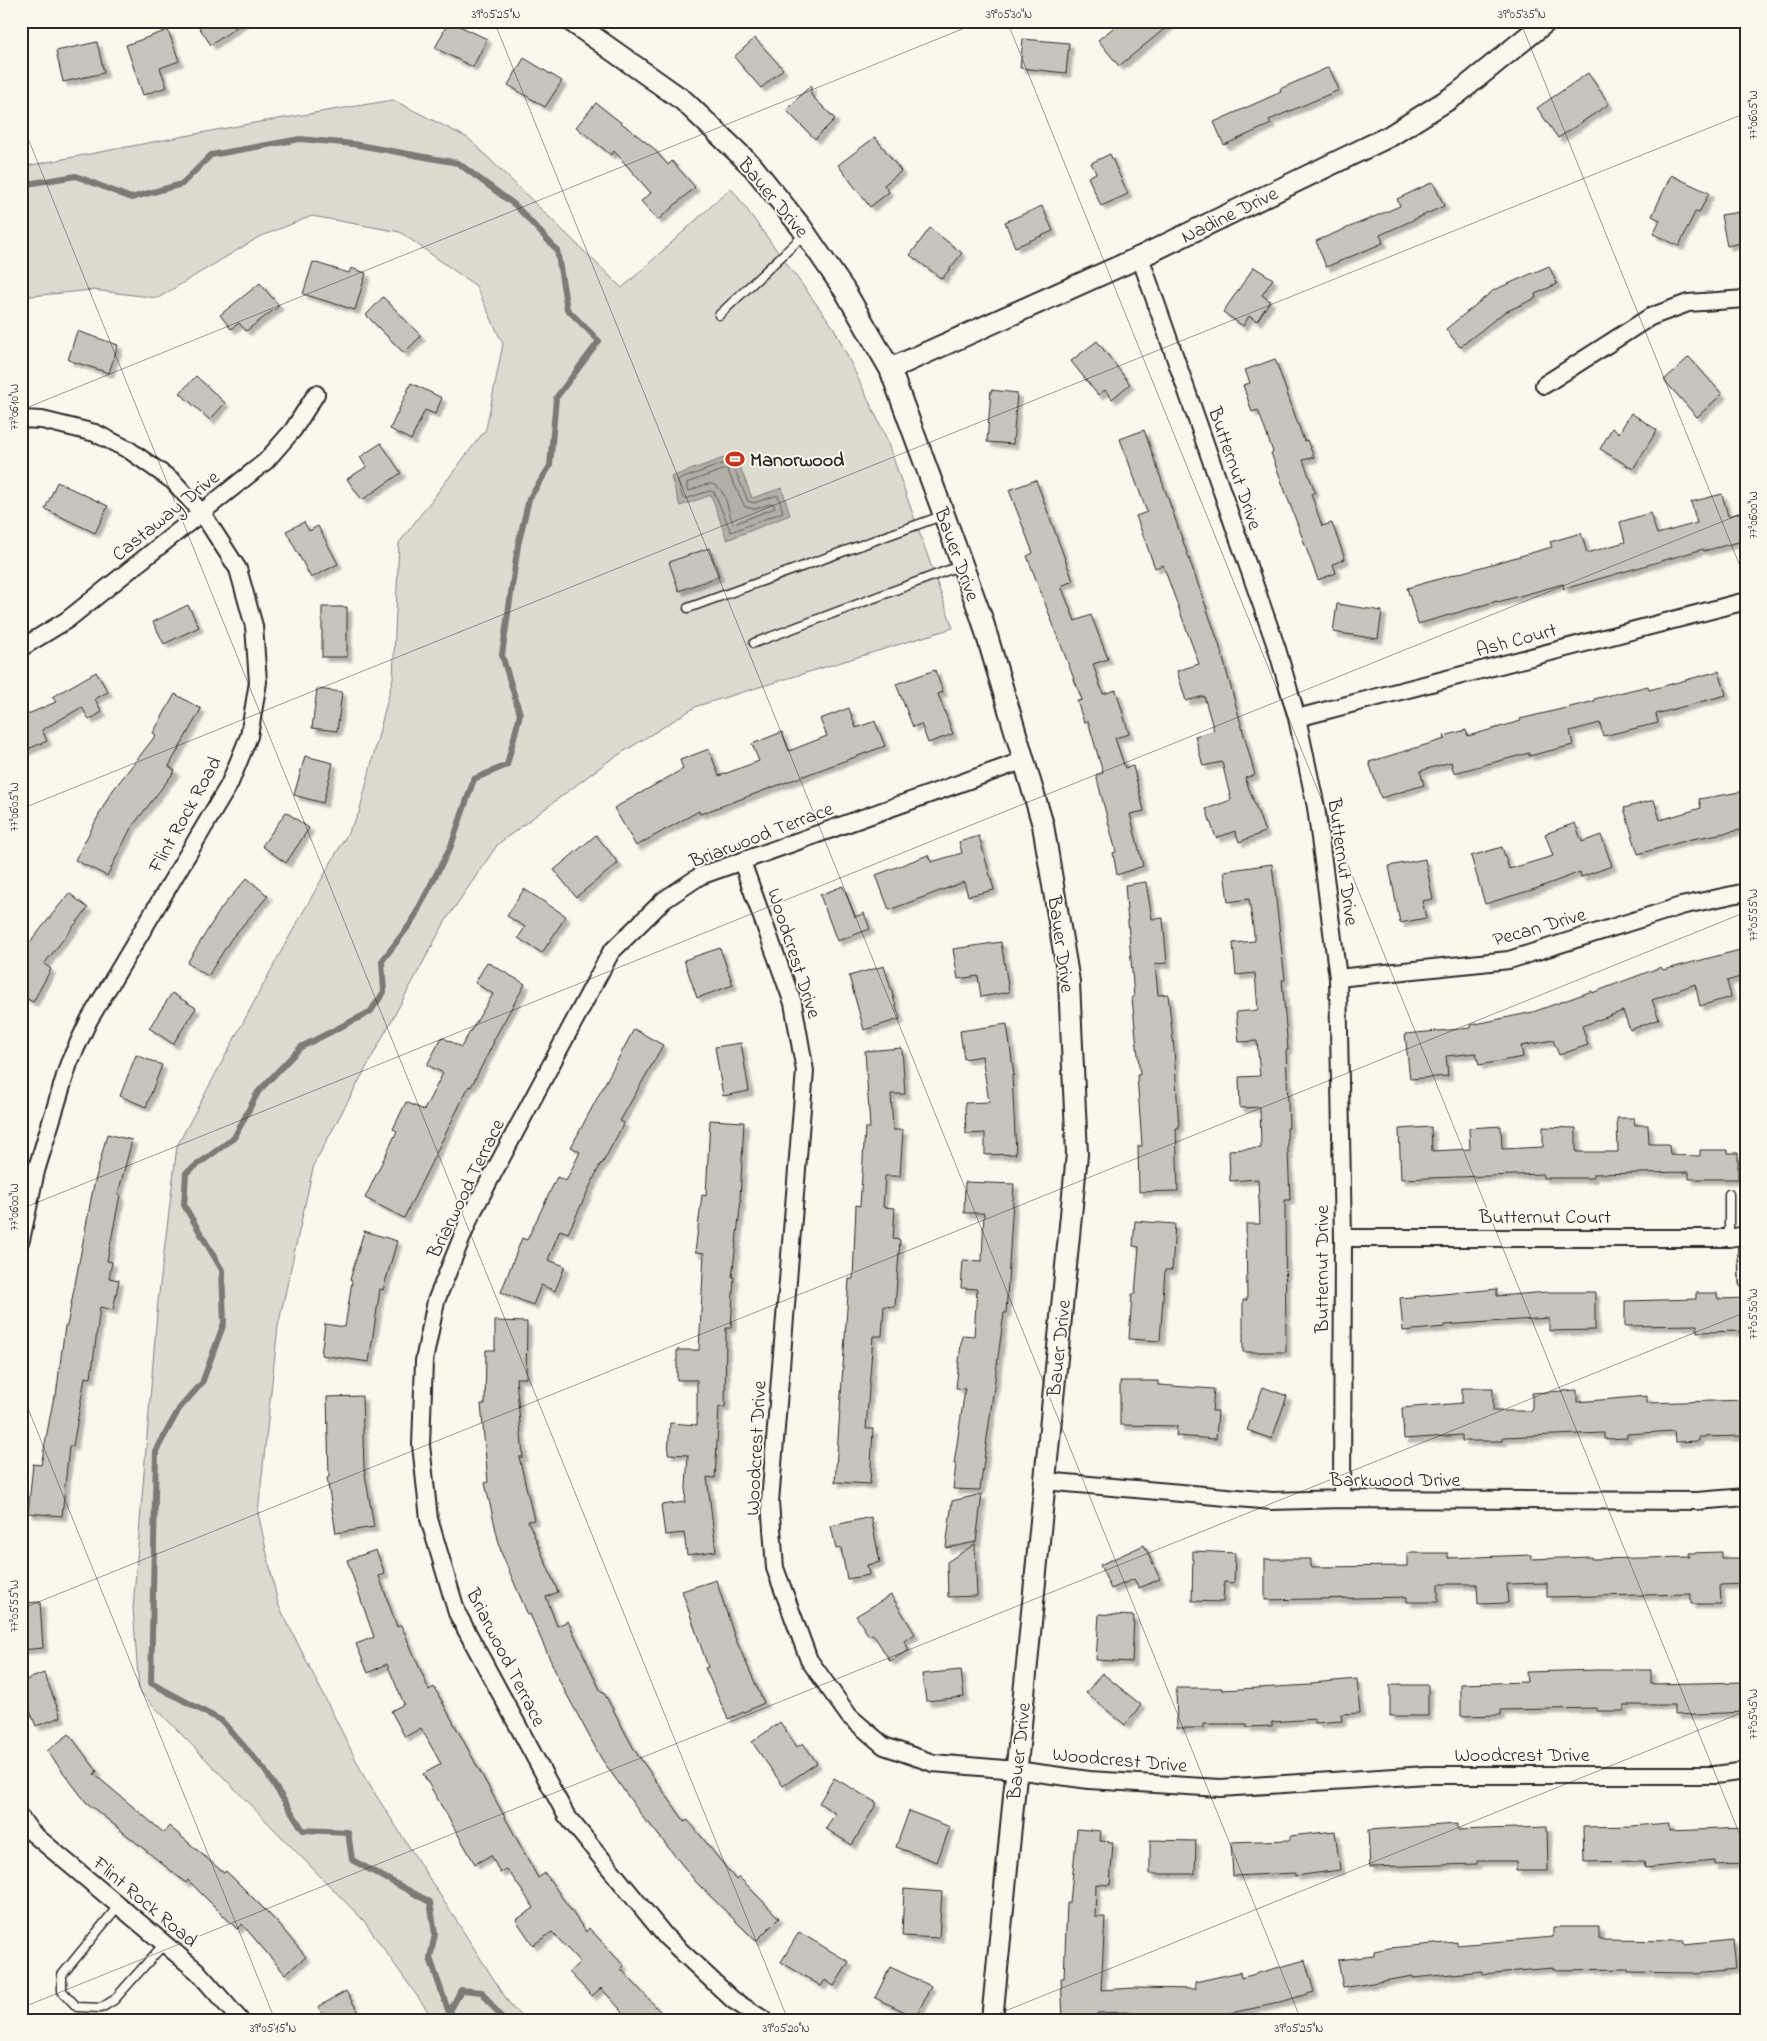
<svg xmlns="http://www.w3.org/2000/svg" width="1767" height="2041" viewBox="0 0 1767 2041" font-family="'Indie Flower',sans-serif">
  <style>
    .green { fill: #dddad0; stroke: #84827e }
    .water { fill: #b1afa7; stroke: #7b7a75 }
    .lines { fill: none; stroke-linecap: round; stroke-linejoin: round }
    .shore { stroke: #61605d; stroke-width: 1 }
    .stream { stroke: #7b7a75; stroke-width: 6 }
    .building { fill: #c7c4bc; stroke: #2b2b2b; filter: url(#shadow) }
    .service-casing { stroke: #2b2b2b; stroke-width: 11 }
    .minor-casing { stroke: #2b2b2b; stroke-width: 20 }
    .tertiary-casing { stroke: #2b2b2b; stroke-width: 24 }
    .service { stroke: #fbf7ec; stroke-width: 8 }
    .minor { stroke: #fbf7ec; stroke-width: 16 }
    .tertiary { stroke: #fbf7ec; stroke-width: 20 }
    .ticks { fill: none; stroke: #2b2b2b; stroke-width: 1; stroke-opacity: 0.45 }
    .labels { text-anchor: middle; stroke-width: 4; stroke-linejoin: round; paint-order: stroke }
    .street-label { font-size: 20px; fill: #2b2b2b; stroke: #fbf7ec }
    .poi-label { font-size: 20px; font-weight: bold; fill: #2b2b2b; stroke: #fbf7ec; text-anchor: start }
    .neatline { fill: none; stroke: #2b2b2b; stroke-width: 2 }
    .ticks-label { font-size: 12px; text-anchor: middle; fill: #2b2b2b }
  </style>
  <defs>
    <filter id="shadow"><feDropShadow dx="4.5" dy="4.5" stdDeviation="1" flood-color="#0004"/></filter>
  </defs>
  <rect width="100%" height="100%" fill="#fbf7ec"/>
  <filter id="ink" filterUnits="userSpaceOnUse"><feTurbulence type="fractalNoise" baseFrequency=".02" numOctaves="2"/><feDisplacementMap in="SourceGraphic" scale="10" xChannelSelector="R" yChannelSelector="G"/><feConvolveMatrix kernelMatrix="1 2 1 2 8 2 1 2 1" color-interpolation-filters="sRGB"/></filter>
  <g filter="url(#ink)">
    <path class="green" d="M393,100L468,138L622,288L731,188L834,328L885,435L953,628L697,706L607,762L498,844L446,920L314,1164L278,1326L258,1513L278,1604L365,1778L511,2006L525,2020H434L364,1921L139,1691L133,1608L158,1301L177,1146L284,946L359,813L393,678L399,543L486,429L503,344L476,286L400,232L312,216L259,237L158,298L93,290L21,297V167L248,124Z"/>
    <path class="water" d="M735,454L752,498L782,488L790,515L727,540L711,495L680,506L671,477Z"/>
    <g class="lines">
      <path class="shore" d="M731,461L748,501L754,503L778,495L783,512L731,532L714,492L709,491L685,499L683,498L678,482L679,480Z
        M727,469L745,507L755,509L773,503L775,508L734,524C727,514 727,482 708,484C702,485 695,489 689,491L687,490V483Z"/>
      <path class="stream" d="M21,185L76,176L131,198L182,184L211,155L300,139L353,144L458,163L515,205L557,250L567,309L599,341L556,398L550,466L529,499L518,545L502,655L520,714L507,765L474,779L451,846L411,923L382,961L384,992L370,1012L301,1047L258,1092L234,1138L186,1173L184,1205L222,1270L224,1323L202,1383L179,1409L156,1451L151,1683L222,1721L264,1769L303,1830L348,1832L352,1860L430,1902L435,1934L430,1958L449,2013L461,1990L482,1992L503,2020"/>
    </g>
    <path class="building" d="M195,21H245L211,45Z
      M449,21L487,39L473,67L435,48Z
      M1122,21H1174L1119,66L1098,40Z
      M168,30L179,61L160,68L167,87L143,95L126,45Z
      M755,38L783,69L761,88L734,57Z
      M1023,39L1069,43L1066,73L1020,68Z
      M97,42L104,73L63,82L56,51Z
      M524,58L562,81L545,107L508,85Z
      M1329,67L1339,90L1269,120L1271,124L1224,145L1214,122L1281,92L1280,89Z
      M1588,73L1609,104L1558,138L1537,108Z
      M811,85V95L835,119L815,139L786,110Z
      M596,103L652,147L668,165L672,161L695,187L658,220L641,201L651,193L614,151L611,155L576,127Z
      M875,137L901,171L884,185L889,192L870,207L838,165Z
      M1110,154L1128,194L1101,206L1088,177L1096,173L1091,163Z
      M1671,175L1709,193L1699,213L1695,212L1679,246L1653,234L1660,220L1652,216Z
      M1433,182L1444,206L1380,235L1383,243L1326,267L1316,241L1400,206L1397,199Z
      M1042,206L1053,231L1015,247L1005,222Z
      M1746,211V242L1727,246L1721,215Z
      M930,228L962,253L942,279L910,255Z
      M313,262L349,273L351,268L366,273L355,310L303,294Z
      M1549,266L1557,284L1535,294L1536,298L1503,313L1460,347L1446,329L1494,290Z
      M1254,267L1273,279L1262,295L1270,301L1257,321L1249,316L1243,326L1223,312Z
      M260,283L279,306L246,331L239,323L231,329L220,315Z
      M383,297L421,336L404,353L366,315Z
      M77,331L118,345L109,373L68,360Z
      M1097,341L1130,384L1112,399L1105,390L1098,395L1071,361Z
      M1689,357L1722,394L1697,417L1664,380Z
      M1275,359L1304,441L1307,440L1314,457L1303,460L1315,492L1311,494L1322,526L1332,523L1345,559L1333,564L1336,573L1318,580L1271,453L1273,452L1258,410L1252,412L1243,385L1250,383L1245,370Z
      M196,376L225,403L210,420L180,393Z
      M411,383L442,398L435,414L425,410L411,440L390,429Z
      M991,390L1017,393L1013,444L987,442Z
      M1631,413L1657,430L1633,469L1600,449L1612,428L1619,433Z
      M1144,430L1219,644L1255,775L1245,778L1265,832L1239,842L1235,831L1216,838L1206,809L1231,800L1222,762L1203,766L1195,736L1214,731L1204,696L1186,701L1177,671L1199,664L1163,565L1155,568L1136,516L1147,512L1120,439Z
      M381,443L401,473L362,500L347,479L366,467L360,457Z
      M1036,480L1073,581L1061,586L1075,621L1091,615L1108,659L1093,664L1103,694L1116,690L1129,734L1115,738L1125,768L1133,766L1144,811L1130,814L1143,866L1117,875L1113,853L1116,852L1096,775L1103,773L1088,721L1084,722L1077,701L1082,700L1027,556L1033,553L1009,490Z
      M57,482L108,506L95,533L45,509Z
      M1722,494L1728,516L1746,511V540L1704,551L1703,549L1564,589L1563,584L1498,602L1497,601L1418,624L1407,588L1552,547L1550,542L1581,533L1587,553L1625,542L1620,522L1650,513L1657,534L1697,523L1691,502Z
      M304,522L309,531L318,526L338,564L311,578L286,531Z
      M709,548L719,576L679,591L669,562Z
      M1337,604L1382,611L1378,639L1333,632Z
      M188,605L199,627L164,644L153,622Z
      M322,607H347V657H322Z
      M935,670L943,692L938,694L953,734L928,743L921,724L913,727L896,684Z
      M1719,671L1726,695L1656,714L1658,723L1603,736L1600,723L1570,731L1573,745L1529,756V753L1454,773L1451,762L1420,771L1424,785L1381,798L1369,762L1445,739L1444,736L1466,730L1468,736L1521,721L1520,719L1595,701L1594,699L1648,686L1649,690Z
      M96,672L108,692L95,699L102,712L89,720L82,707L42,730L47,741L21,752V717L56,702L52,697Z
      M317,689L342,692L337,731L312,728Z
      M175,694L201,709L169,766L175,771L131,828L107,876L75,860L110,794L156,735L153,733Z
      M849,708L856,728L875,721L885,746L700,814L699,811L636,846L614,808L683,769L680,760L709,749L719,776L759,761L752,744L782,732L789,751L827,736L820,719Z
      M305,756L333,763L323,803L294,795Z
      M1746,791V829L1692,839L1638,854L1624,808L1654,800L1660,820L1701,808L1699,799Z
      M286,812L309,828L286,863L262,846Z
      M1575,823L1582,842L1601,835L1612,866L1581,877L1580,872L1535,889L1485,904L1471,856L1502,847L1509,869L1553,856L1545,834Z
      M596,835L619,864H617L576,897L554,870Z
      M979,836L994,890L968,896L964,882L889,910L876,875L928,855L931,862L962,853L959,842Z
      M1425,859L1433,899L1422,901L1426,918L1400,923L1389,866Z
      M1272,864L1285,980H1282L1288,1050H1286L1289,1128H1287L1290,1200H1285L1286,1352H1243V1300H1247L1246,1224H1260L1258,1179L1230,1181L1229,1150L1261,1148L1260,1107L1240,1108L1239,1077L1260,1076L1257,1041L1239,1042L1236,1012L1258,1010L1255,973L1236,975L1233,943L1255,941L1249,899L1228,902L1224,871Z
      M247,878L268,896L231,939L208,976L187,963L222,907Z
      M1146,882L1152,919L1163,918L1167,963L1155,964L1158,995L1168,994L1174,1049L1179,1128H1176L1178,1191L1139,1192L1138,1146H1142L1137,1075H1140L1132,998L1134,997L1125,885Z
      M843,886L855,917L864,913L870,929L837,941L820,895Z
      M524,889L566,916L542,953L518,938L525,927L507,916Z
      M69,893L88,908L44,964L51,969L33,1002L21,995V954Z
      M1001,942L1009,992L981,997L978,976L958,979L953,949Z
      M720,948L733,985L697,998L684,960Z
      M1740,950L1746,975L1727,981L1731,997L1700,1006L1695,984L1652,1000L1659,1019L1630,1030L1623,1011L1582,1026L1588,1045L1559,1055L1553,1040L1521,1046L1523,1057L1479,1065L1476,1053L1446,1056L1448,1076L1410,1079L1405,1034L1471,1028V1025L1533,1012L1592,991V993L1661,967L1663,970Z
      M487,962L525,984L493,1041L494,1042L471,1087L469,1086L404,1218L365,1198L397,1131L393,1129L406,1102L424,1110L443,1073L427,1065L442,1037L461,1047L493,994L475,983Z
      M884,966L900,1019L864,1030L849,976Z
      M172,993L196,1008L173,1044L149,1028Z
      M1007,1024L1014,1075H1012L1016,1154L985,1155V1133L966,1134L965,1103L989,1102L982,1056L964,1059L960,1031Z
      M634,1029L663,1045L620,1121L624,1123L602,1164L601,1163L568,1233L560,1230L548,1260L565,1266L555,1291L541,1285L533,1305L501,1292L522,1238L527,1240L557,1177L566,1181L580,1152L571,1147Z
      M741,1043L749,1091L723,1096L715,1047Z
      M902,1048L905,1094H891L893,1130H903L900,1176H885L883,1207L895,1208L893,1239L900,1240L895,1307L884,1306L882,1336H873L866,1429H873L870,1484L835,1482L849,1279H853L856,1205L860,1206L865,1128H870L865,1051Z
      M136,1055L162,1065L146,1107L120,1096Z
      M1617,1118H1634L1635,1125H1648L1649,1144H1669L1670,1155L1700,1156V1150H1728V1153H1738V1179H1689V1172L1593,1174V1178H1543V1174L1401,1179L1399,1129L1431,1127L1432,1151L1470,1149L1469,1128L1501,1126L1502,1149L1543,1147V1127L1576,1128V1152H1618Z
      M710,1120L744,1122L740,1200H741L732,1277H734L731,1328H726L725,1407H719L715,1478L707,1477L716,1551L687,1555L684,1533L665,1535L661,1505L685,1502L688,1455L668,1454L670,1423L697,1425V1380H677V1350H699L704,1253L695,1252L702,1195L706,1196Z
      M107,1134L132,1140L118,1194L120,1195L107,1261L112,1262L109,1278L119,1280L113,1310L100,1307L91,1378L85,1377L73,1446H69L62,1516L28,1513L33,1464L41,1465L54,1396H56L65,1326H67L93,1189Z
      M965,1182L1014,1184L1006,1313H1004L980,1490L953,1489L956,1464H954L965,1389L956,1388L962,1335L974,1336L977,1289L961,1288L963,1260L982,1261L984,1213H964Z
      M1135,1221L1175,1224L1172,1270H1165L1160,1341L1129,1339L1132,1294H1135L1139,1247L1133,1246Z
      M364,1231L397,1241L383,1290L380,1289L369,1362L321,1355L325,1324L345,1327L352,1281L350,1280Z
      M1497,1289V1296L1548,1292H1595V1330L1549,1331V1318L1445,1325V1327L1403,1331L1400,1298Z
      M1696,1293H1717L1718,1299L1746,1298V1331L1697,1332V1325L1625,1326V1301L1696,1299Z
      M495,1321L527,1322L526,1378H516L523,1457H519L534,1520L528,1521L558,1592L546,1597L557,1626L568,1621L601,1692L603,1691L635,1751L685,1822L688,1820L736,1880L739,1877L779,1918L756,1941L696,1882L648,1822L647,1823L601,1758L560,1682L530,1614L528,1615L501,1552L485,1483L488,1482L481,1404H485L486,1350H495Z
      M1120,1381H1158V1385L1214,1389L1212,1411H1218L1216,1439L1176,1436L1177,1426L1120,1425Z
      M1263,1387L1287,1396L1272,1439L1247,1430Z
      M1462,1388H1493V1411H1532V1393L1577,1390V1402L1647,1396V1403L1746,1400V1436L1699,1437V1441L1675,1442L1674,1431L1627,1434V1438L1604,1439V1433L1503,1437V1441H1462V1435L1404,1439L1402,1408L1462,1403Z
      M362,1396L364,1468L374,1527L336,1533L327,1478L329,1477L327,1397Z
      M982,1494L976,1542L946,1548L952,1501Z
      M871,1517L880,1562L867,1565L869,1575L847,1579L841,1548L836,1549L831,1526Z
      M975,1544L977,1596L948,1597L947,1562Z
      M1144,1545L1160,1579L1139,1588L1134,1579L1111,1589L1100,1565Z
      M376,1550L385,1574L379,1576L397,1627L401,1625L429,1690L434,1687L538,1878L545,1873L586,1932L589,1928L624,1966L621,1969L668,2020H630L601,1988L592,1996L569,1972L580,1962L552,1932L533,1945L516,1920L534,1908L507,1869L500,1873L491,1855L475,1864L423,1774L441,1764L421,1728L405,1737L391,1711L404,1704L387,1664L368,1673L356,1644L374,1637L347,1560Z
      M1193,1551L1235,1553L1234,1583L1224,1582L1223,1602L1192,1601Z
      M1722,1552V1558H1742L1743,1584L1720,1585L1721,1604H1691V1594L1547,1597V1583L1507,1584L1508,1603L1478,1604L1477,1584H1438V1602H1407V1597L1265,1600V1559H1311V1567L1407,1566V1553H1448V1558L1531,1555V1559L1591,1557V1559L1690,1557L1689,1553Z
      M716,1580L735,1638L764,1703L728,1719L705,1668L708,1667L682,1591Z
      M891,1595L915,1634L904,1641L909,1650L890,1661L873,1634L869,1636L856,1616Z
      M40,1602L43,1648L21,1650V1603Z
      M1099,1614L1134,1616L1132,1662L1096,1660Z
      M961,1670L964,1697L926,1701L922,1674Z
      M1597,1670H1651V1684L1746,1682V1712L1674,1715V1705H1624V1711H1597V1708L1501,1710V1715L1461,1716V1684L1527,1682L1526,1672Z
      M44,1673L61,1717L36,1726L21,1689V1682Z
      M1102,1673L1141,1705L1125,1725L1086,1693Z
      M1357,1679L1360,1713L1341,1714L1342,1721L1315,1723V1719L1272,1722V1726L1247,1727V1724H1203V1728H1177L1176,1688H1222V1690L1311,1685V1683Z
      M1390,1685H1428V1716H1390Z
      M780,1722L797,1747L803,1743L817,1763L783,1786L752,1742Z
      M69,1734L97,1771L94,1774L164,1833L169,1826L224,1873L226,1871L276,1921L306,1957L285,1974L242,1924L237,1929L188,1880L186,1883L86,1802L47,1751Z
      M834,1778L877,1803L852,1845L826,1829L835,1813L819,1803Z
      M909,1811L950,1827L937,1862L896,1847Z
      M1669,1823V1831L1746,1828V1864L1714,1865V1861L1645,1868L1644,1861L1584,1862L1583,1827L1632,1826Z
      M1458,1824V1830L1547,1827L1548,1871H1516V1861H1477V1864L1370,1867L1368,1830Z
      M1077,1829L1101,1831L1100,1841L1113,1842L1110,1885L1096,1884L1095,1917H1105L1101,1990L1134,1988L1196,1989L1195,1982L1240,1972L1241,1978L1305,1960L1314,1992L1274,2004L1197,2020H1133V2012L1097,2013V2020H1063L1061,1978H1064L1067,1903H1070Z
      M1335,1831L1340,1870L1295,1876V1873L1233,1876L1231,1842L1290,1840V1836Z
      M1150,1840L1196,1841L1195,1874H1150Z
      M904,1889L942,1892L939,1938L902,1936Z
      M1553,1927H1599V1940L1684,1941V1944L1733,1939L1736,1970L1694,1974V1973L1628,1972V1969L1553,1970V1968L1482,1974V1971L1413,1978V1976L1343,1988L1338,1960L1374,1956V1951L1389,1948L1457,1942V1945L1553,1937Z
      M799,1932L849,1962L834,1986L825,1980L821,1986L781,1962Z
      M890,1967L931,1986L916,2017L875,1998Z
      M346,1991L363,2020H326L318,2007Z"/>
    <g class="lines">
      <g class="service-casing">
        <path id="service" d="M719,315L804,235
          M688,608L944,515
          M754,643L962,565
          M1729,1194V1238
          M1742,1235L1744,1283
          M119,1905L62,1975V1991L77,2007L101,2008L114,2000L164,1944"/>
      </g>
      <g class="minor-casing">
        <path id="minor" d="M1140,257L1277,649L1297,718L1316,807L1338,978L1343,1238L1342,1499
          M1544,385L1650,317L1688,303L1746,299
          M21,419L42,420L95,433L129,450L173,481L202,513L238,569L254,626L258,682L249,736L229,785L89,1020L69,1063L36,1171L21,1240
          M21,648L67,620L266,461L293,430L316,394
          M1297,718L1746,601
          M742,862L793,1003L805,1071L770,1502L775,1568L809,1660L849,1716L884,1746L933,1763L1016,1770L1089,1780L1220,1788L1427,1775H1715L1746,1771
          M1338,978L1509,960L1681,906L1746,892
          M1343,1238H1729L1746,1235
          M1044,1481L1272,1501L1342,1499L1697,1501L1746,1497
          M21,1818L31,1832L197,1971L240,2020
          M764,2020L733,2000L666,1937L566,1815L457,1613L429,1519L421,1445L424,1361L436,1301L471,1215L611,952L664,900L700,876L1025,760"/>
      </g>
      <g class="tertiary-casing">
        <path id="tertiary" d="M571,21L684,101L753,167L801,227L845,291L890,369L944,515L982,619L1043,825L1069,982L1077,1154L992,2020
          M890,369L1140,257L1390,136L1457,94L1547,21"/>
      </g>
      <use href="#service" class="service"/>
      <use href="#minor" class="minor"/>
      <use href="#tertiary" class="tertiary"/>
    </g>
  </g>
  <path class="ticks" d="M494,21L1301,2020M1007,21L1746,1850M1520,21L1746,581M21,121L788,2020M21,410L982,21M21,809L1746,113M21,1209L1746,512M21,1391L275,2020M21,1609L1746,912M21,2008L1746,1312M983,2020L1746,1711"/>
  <defs>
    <g id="stadium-bare" transform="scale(1.5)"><path d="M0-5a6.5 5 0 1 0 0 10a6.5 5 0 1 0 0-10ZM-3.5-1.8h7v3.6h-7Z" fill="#c8321e" stroke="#fbf7ec" stroke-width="2.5" paint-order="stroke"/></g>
  </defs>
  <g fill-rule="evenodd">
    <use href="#stadium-bare" x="735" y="459"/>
  </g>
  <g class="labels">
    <g class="street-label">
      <text transform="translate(774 197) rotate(50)" y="7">Bauer Drive</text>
      <text transform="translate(1229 214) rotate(-26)" y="7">Nadine Drive</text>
      <text transform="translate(1236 468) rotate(71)" y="7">Butternut Drive</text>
      <text transform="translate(165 515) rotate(-39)" y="7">Castaway Drive</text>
      <text transform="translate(958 554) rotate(70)" y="7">Bauer Drive</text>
      <text transform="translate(1516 639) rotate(-15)" y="7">Ash Court</text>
      <text transform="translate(184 814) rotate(-61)" y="7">Flint Rock Road</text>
      <text transform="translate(761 834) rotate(-21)" y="7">Briarwood Terrace</text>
      <text transform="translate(1344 862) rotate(82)" y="7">Butternut Drive</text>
      <text transform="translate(1539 926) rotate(-16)" y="7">Pecan Drive</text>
      <text transform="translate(1062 944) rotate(82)" y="7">Bauer Drive</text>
      <text transform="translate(795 953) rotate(72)" y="7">Woodcrest Drive</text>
      <text transform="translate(465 1188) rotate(-64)" y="7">Briarwood Terrace</text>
      <text x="1545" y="1223">Butternut Court</text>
      <text transform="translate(1321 1269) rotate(-90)" y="7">Butternut Drive</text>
      <text transform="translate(1058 1348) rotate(-84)" y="7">Bauer Drive</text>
      <text transform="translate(755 1448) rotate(-87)" y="7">Woodcrest Drive</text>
      <text x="1395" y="1486">Barkwood Drive</text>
      <text transform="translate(507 1657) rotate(63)" y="7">Briarwood Terrace</text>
      <text transform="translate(1018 1751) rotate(-84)" y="7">Bauer Drive</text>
      <text x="1522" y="1761">Woodcrest Drive</text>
      <text transform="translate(1120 1759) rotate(5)" y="7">Woodcrest Drive</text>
      <text transform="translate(146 1901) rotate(40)" y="7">Flint Rock Road</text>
    </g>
    <g class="poi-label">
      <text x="750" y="466">Manorwood</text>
    </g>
  </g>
  <rect width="1767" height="2041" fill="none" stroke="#fbf7ec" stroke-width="55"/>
  <rect x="28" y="28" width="1712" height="1986" class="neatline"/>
  <g class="ticks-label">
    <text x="496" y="18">39°05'25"N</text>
    <text x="1009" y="18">39°05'30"N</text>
    <text x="1522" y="18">39°05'35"N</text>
    <text transform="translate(1753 115) rotate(-90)" y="4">77°06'05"W</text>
    <text transform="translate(14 407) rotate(-90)" y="4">77°06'10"W</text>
    <text transform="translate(1753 515) rotate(-90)" y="4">77°06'00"W</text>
    <text transform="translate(14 807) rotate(-90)" y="4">77°06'05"W</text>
    <text transform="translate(1753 915) rotate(-90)" y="4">77°05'55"W</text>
    <text transform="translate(14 1207) rotate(-90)" y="4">77°06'00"W</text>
    <text transform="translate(1753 1314) rotate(-90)" y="4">77°05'50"W</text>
    <text transform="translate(14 1606) rotate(-90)" y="4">77°05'55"W</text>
    <text transform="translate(1753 1714) rotate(-90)" y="4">77°05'45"W</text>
    <text x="273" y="2032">39°05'15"N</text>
    <text x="786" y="2032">39°05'20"N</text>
    <text x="1299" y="2032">39°05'25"N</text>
  </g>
</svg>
